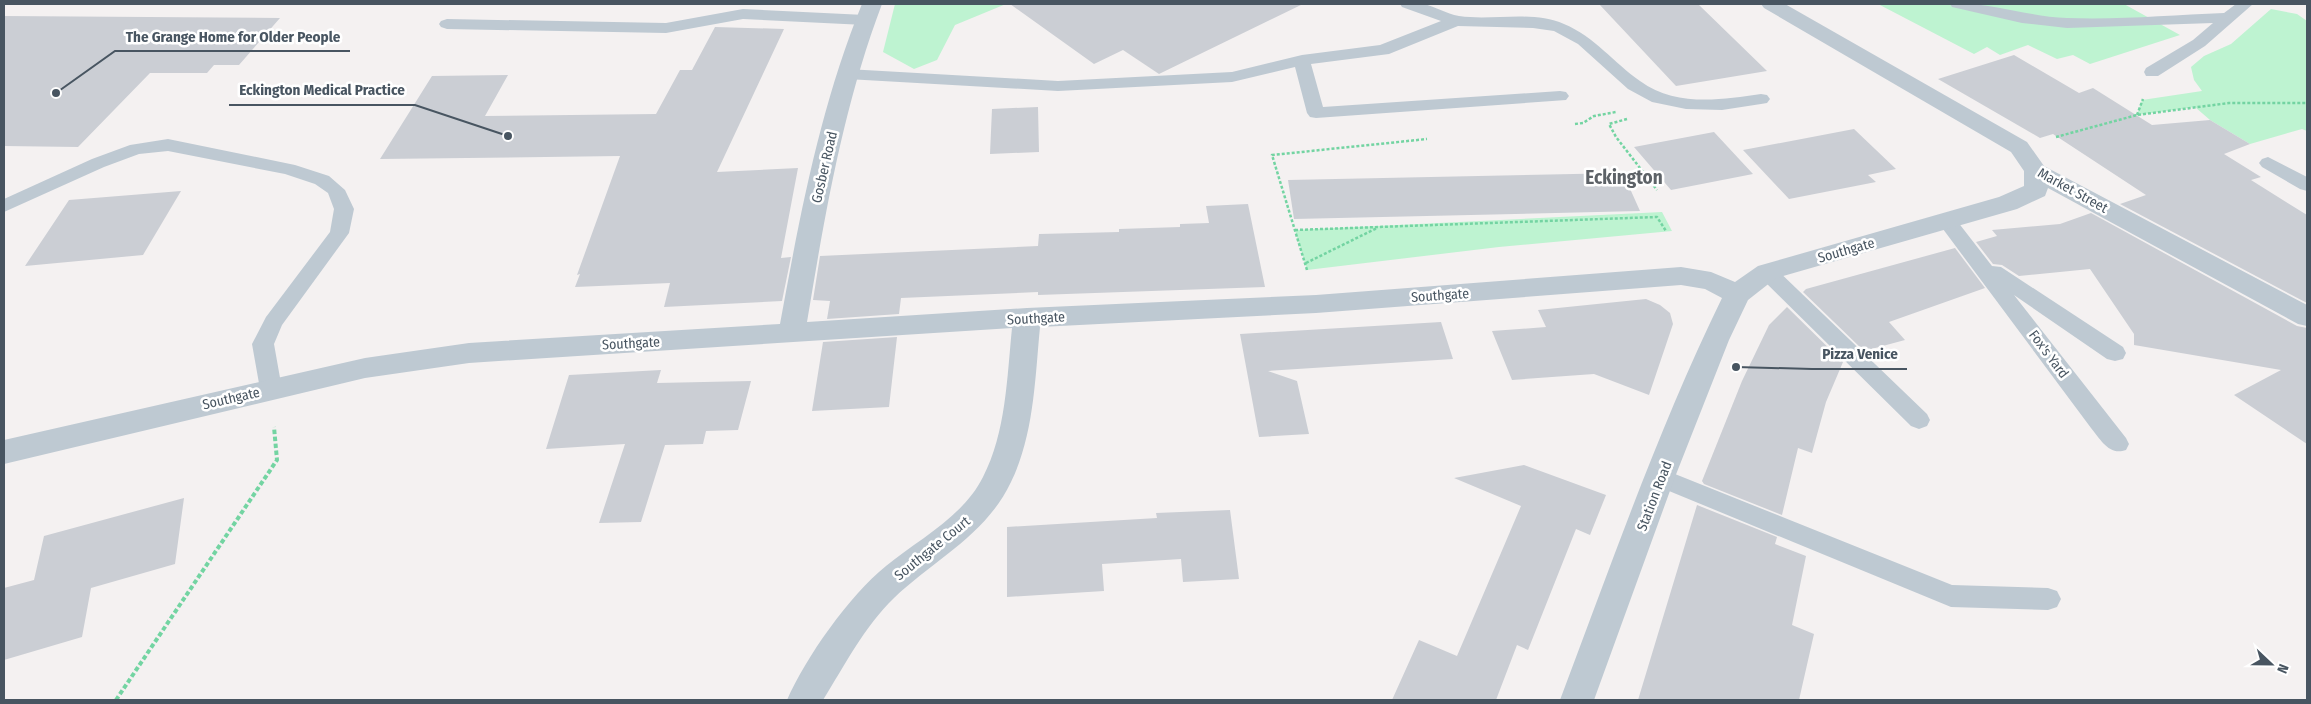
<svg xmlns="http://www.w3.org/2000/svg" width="2311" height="704" viewBox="0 0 2311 704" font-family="'Fira Sans Condensed',sans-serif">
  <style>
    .green { fill: #bef3d1 }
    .building { fill: #cbced4 }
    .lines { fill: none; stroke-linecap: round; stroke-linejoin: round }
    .path-far1 { stroke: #73d4a2; stroke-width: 2.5; stroke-dasharray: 3 2; stroke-linecap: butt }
    .path { stroke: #73d4a2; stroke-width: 4; stroke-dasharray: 4.5 2.5; stroke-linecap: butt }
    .lane { fill: #bec9d2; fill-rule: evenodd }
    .street { fill: #bec9d2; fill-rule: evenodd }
    .labels { text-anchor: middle; stroke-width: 5; stroke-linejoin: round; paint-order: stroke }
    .street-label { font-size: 14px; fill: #485561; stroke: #fff }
    .district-label { font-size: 19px; font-weight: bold; fill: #5d6267; stroke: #fff }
    .leader { fill: none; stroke: #485561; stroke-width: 2 }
    .callout-dot { fill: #485561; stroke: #fff; stroke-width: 2 }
    .callout-label { font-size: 15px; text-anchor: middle; font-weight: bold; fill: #485561; stroke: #fff; stroke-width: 5; stroke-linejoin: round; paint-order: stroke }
  </style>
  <rect width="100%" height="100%" fill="#f4f1f1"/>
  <path class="green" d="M895,4H1006L955,25L937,60L914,69L883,52Z
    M1878,4H2124L2180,35L2090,64L2073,55L2057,59L2028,45L2000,55L1987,47L1974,54Z
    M2271,9L2297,14L2307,21V131L2302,129L2250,144L2210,120L2195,107L2137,115L2142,100L2202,91L2194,80L2191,67L2204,56L2231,44Z
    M1662,212L1672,231L1499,247L1307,270L1295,230Z"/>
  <path class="building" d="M1010,4H1303L1159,74L1123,50L1094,64Z
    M1599,4H1698L1767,71L1676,86Z
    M4,16L280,18L239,65H214L207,73H150L78,147L4,146Z
    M715,27L784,29L717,172L798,168L781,258L791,257L782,301L664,307L670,283L575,287L580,274L577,275L620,156L380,159L432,76L508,75L485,116L656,114L680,70H692Z
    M2014,55L2079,93L2093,88L2152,125L2210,120L2250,144L2224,154L2261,177L2251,180L2307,215V303L2120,204L2146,195L2053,134L2040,138L1938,79Z
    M1038,107L1039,152L990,154L992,109Z
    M1854,129L1896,169L1868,175L1876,182L1789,199L1743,150Z
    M1714,132L1753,174L1671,190L1634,147Z
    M1623,173L1640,211L1294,219L1288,180Z
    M181,191L143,255L25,266L69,200Z
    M1248,204L1265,287L1038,295V292L901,298L899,314L827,319L830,301L813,300L820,256L1038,246L1039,234L1119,232V229L1180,227V224L1209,223L1206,206Z
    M2091,213L2297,326L2307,328V444L2234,395L2281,370L2134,345V334L2090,269L2019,276L2002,265L1993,264L1976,242L1997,236L1992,230L2060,224Z
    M1955,248L1985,288L1889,322L1905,340L1864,351L1803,292L1806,289Z
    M1646,299L1660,305L1670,313L1673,324L1649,395L1594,374L1512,380L1492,331L1546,327L1538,310Z
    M1787,307L1843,362L1826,402L1812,453L1798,448L1782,515L1704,484L1702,481L1742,381L1769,325Z
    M1441,322L1453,359L1268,371L1297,381L1309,434L1259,437L1240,334Z
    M897,337L889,407L812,411L823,342Z
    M661,370L657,383L751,381L738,430L706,431L703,444L665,445L641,522L599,523L625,444L546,449L569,375Z
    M1524,465L1606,495L1590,535L1576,529L1528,650L1517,645L1496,700H1392L1419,640L1457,656L1521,506L1454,478Z
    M184,498L175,564L91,588L82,637L4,660V588L34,580L44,536Z
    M1697,505L1777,537L1775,544L1806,556L1792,625L1814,634L1799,700H1638Z
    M1230,510L1239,579L1183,582L1181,559L1102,564L1104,591L1007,597V527L1157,518L1156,513Z"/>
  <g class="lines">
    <path class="path-far1" d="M2137,115L2143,99
      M1627,119L1609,124L1616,137L1657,190
      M1575,124L1583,123L1594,116L1616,112
      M2056,137L2137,115L2229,103H2307
      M1295,230L1657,217L1666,231
      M1306,263L1377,228
      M1307,270L1272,155L1427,139"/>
    <path class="path" d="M116,700L277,460L274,427"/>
    <path class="lane" d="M1400,4C1407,4 1416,3 1423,4C1435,6 1446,14 1459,16C1493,21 1532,10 1564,24C1595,37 1614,63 1640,81C1676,107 1720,100 1761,94L1767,95L1770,99L1767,103L1761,104L1722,110L1686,109L1652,102L1628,89L1578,44L1554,31L1533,28L1458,26L1389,54L1311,64L1323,107L1560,91L1566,92L1569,96L1566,100L1316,118L1310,117L1307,113L1295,67L1232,82L1058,91L847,79L841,78L839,74L841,70L847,69L1058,81L1232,72L1302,55L1380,45L1441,21L1402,7Z
      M1950,4C1990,1 2028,17 2067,18C2119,20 2172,15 2224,13L2236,4H2253L2205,46L2158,76H2146L2144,72L2146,68L2193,40L2213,23L2067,28L2022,23L1952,7Z
      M743,9L865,15L871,17L873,20L871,23L865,25L743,19L666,33L447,29L441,27L439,24L441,21L447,19L666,23Z
      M168,139L295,165L329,176L345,190L354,209L349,233L282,325L274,344L282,389L279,395L271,397L263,395L260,389L252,344L266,317L330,232L334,209L328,193L315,184L285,174L168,151L139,154L104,167L4,212V199L92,159L130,145Z
      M2268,157L2307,177V191L2300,189L2262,167L2259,163L2262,159Z
      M1947,215L1954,217L1992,266L2001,267L2123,347L2126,353L2123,359L2115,361L2107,359L2014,295L2126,438L2129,444L2126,450C2109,456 2101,440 2091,428L1940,225L1937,221L1940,217Z
      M1767,265L1774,267L1927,414L1930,420L1927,426L1919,429L1911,426L1760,277L1757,272L1760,267Z
      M1660,468L1952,585L2048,588L2057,591L2061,599L2057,607L2048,610L1951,607L1652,484L1648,477L1652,470Z"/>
    <path class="street" d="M862,4H882C843,107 825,214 807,322L1027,308L1316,295L1681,267L1711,272L1735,282L1758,266L1999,197L2024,186V171L2011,152L1764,8L1761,4H1785L2027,142L2044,166L2307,305V326L2298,324L2048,188L2045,196L2017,209L1776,278L1748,300L1729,340L1675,477L1594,700H1560C1611,565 1659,427 1722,298L1705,289L1681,285L1316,313L1040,327C1035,379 1034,435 1011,482C986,535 935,559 894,598C864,627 845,665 823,700H787C806,657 849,596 886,566C919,539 963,517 983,477C1006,433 1007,377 1012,328L469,363L365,378L4,464V440L365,358L469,343L780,324C800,215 820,107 862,4Z"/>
  </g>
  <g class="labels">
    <g class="street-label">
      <text transform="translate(824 167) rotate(-77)" y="5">Gosber Road</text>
      <text transform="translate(2073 190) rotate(29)" y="5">Market Street</text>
      <text transform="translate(1846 250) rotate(-16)" y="5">Southgate</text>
      <text transform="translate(1440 295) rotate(-4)" y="5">Southgate</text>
      <text transform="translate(1036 318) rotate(-3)" y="5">Southgate</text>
      <text transform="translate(631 343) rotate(-3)" y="5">Southgate</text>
      <text transform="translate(2049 354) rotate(53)" y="5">Fox's Yard</text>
      <text transform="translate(231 398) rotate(-13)" y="5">Southgate</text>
      <text transform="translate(1654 496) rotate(-69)" y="5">Station Road</text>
      <text transform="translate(932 548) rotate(-39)" y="5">Southgate Court</text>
    </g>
    <g class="district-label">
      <text x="1624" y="184">Eckington</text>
    </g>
  </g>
  <path class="leader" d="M56 93L115 51H350M508 136L415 105H229M1736 367L1812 369H1907"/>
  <g class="callout-dot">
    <circle cx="56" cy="93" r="5"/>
    <circle cx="508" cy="136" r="5"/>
    <circle cx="1736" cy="367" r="5"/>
  </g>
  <g class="callout-label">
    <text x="233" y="42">The Grange Home for Older People</text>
    <text x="322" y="95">Eckington Medical Practice</text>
    <text x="1860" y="359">Pizza Venice</text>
  </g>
  <rect width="2311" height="704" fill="none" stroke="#485561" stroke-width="10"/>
  <g transform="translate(2271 664) rotate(112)" stroke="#ffffff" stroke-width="4" paint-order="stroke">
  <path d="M0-4L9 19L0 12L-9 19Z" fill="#485561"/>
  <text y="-8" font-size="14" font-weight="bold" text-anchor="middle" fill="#485561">N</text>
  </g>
</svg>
